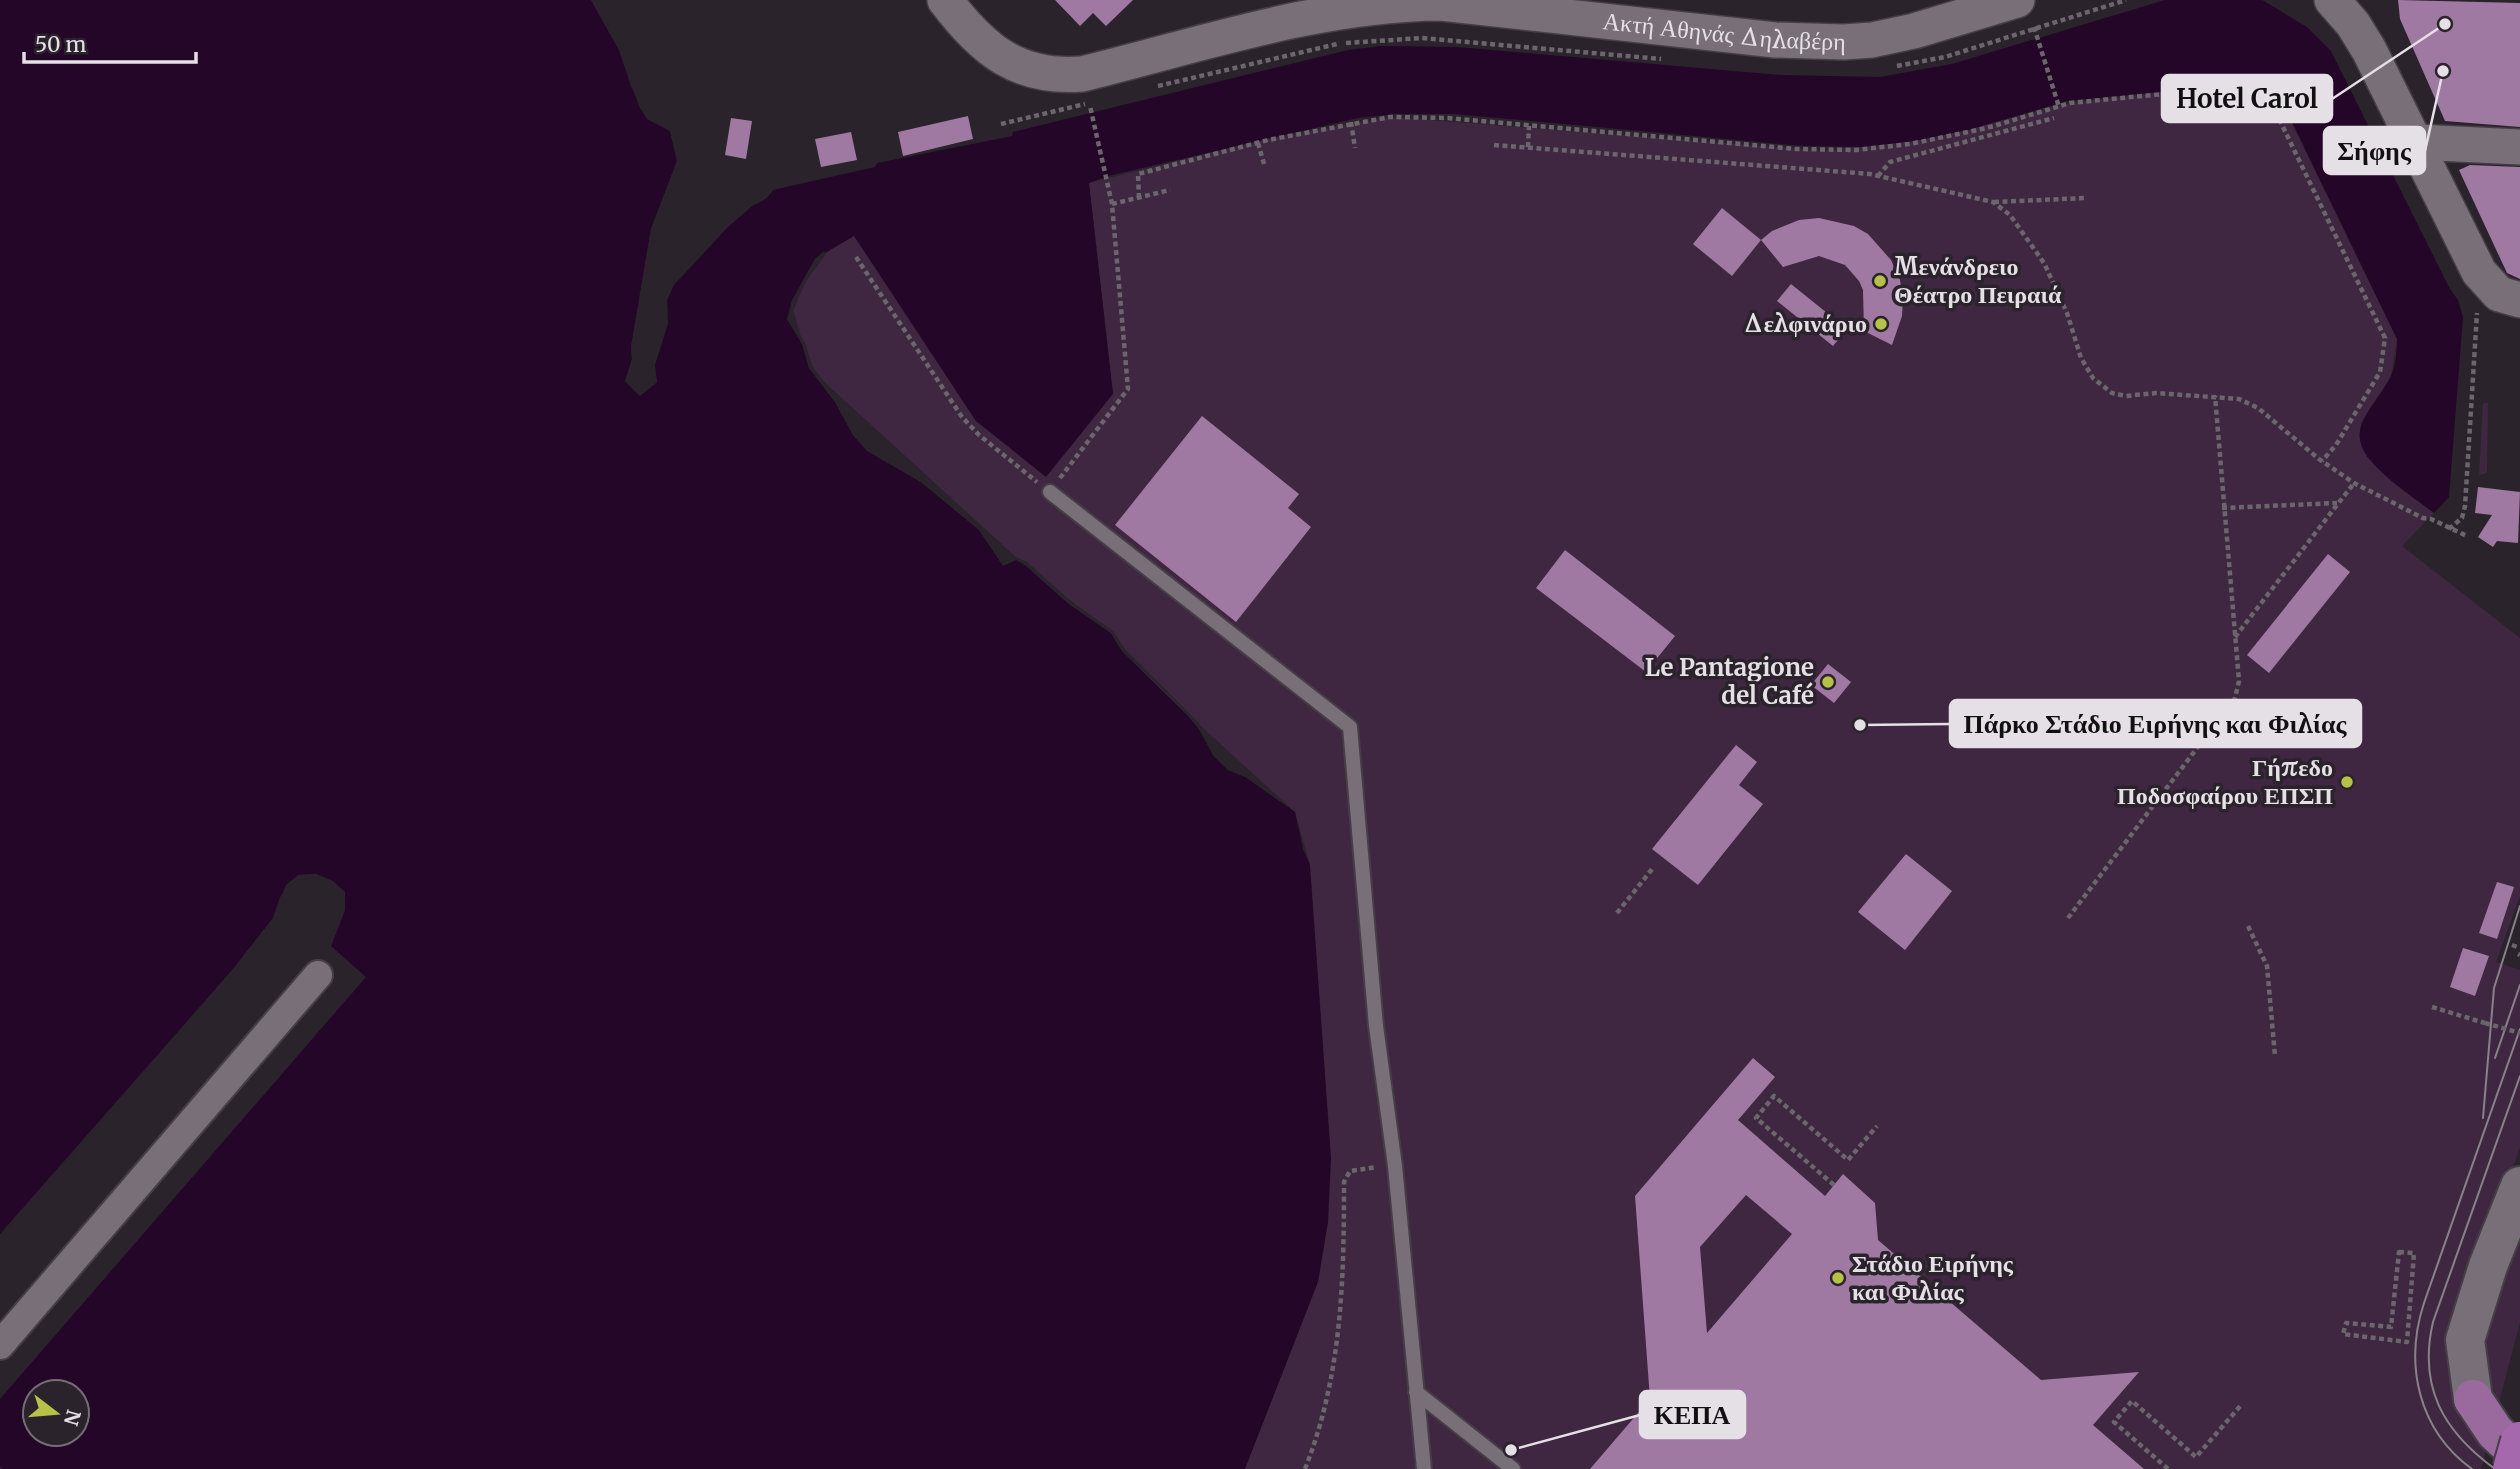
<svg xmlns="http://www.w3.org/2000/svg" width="2520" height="1469" viewBox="0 0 2520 1469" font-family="Merriweather,serif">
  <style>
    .green { fill: #3f2741 }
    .water { fill: #240628; fill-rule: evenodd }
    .pier { fill: #2a232b }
    .building { fill: #9f79a2; fill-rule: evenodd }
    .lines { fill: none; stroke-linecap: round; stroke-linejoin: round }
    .service-casing { stroke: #453f45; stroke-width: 18 }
    .minor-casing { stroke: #453f45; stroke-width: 32 }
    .tertiary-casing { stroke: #453f45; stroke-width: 38 }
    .secondary-casing { stroke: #453f45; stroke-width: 42 }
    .primary-casing { stroke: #453f45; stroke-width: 42 }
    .path { stroke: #6b656c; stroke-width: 4.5; stroke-dasharray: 5 3.5; stroke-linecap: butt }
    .service { stroke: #786f79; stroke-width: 14 }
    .minor { stroke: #786f79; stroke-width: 28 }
    .tertiary { stroke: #786f79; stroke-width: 35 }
    .secondary { stroke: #786f79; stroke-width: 38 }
    .primary { stroke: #9a6a9f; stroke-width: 38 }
    .tram { stroke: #888289; stroke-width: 2 }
    .trunk-bridge-casing { stroke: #453f45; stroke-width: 42; stroke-linecap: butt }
    .path-bridge { stroke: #6b656c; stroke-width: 4.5; stroke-dasharray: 5 3.5; stroke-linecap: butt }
    .trunk-bridge { stroke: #a668ac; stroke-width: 38 }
    .poi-dot { fill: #b7c148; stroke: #2a232b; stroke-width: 2.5 }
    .labels { text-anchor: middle; stroke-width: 7; stroke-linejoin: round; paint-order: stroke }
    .street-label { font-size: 24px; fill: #e5e0e5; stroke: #2a232b }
    .poi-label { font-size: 24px; font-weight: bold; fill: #e5e0e5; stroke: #2a232b; text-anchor: end }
    .leader { fill: none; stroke: #e5e0e5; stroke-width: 2.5 }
    .callout-dot { fill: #e5e0e5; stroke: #2a232b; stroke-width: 2.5 }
    .callout { fill: #e5e0e5; stroke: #e5e0e5; stroke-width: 2.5 }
    .callout-label { font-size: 26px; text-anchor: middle; font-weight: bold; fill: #111 }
  </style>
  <rect width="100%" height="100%" fill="#2a232b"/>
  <path class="green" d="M2251,82H2263L2276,91L2397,339L2391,376L2361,423L2359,437L2374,465L2434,513L2402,546L2520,638V896L2496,962L2520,970V1148L2461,1312L2490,1437L2481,1469H1243L1310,865L1295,812L809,368L792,305L824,251L855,235L976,421L1113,394L1089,183L1273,137L1390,117L1829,151L1991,123L2070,103Z
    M2483,403H2488L2487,473L2479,475Z
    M2520,1217V1323L2495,1417L2478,1327Z"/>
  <path class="water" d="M0,0H591L619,50L639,106L647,119L670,131L677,161L651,229L631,347L632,359L625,381L640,396L657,382L655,365L660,336L668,324L667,300L672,288C683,270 727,225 743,211C753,204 767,202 773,190L875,167L877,163L1012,136L1013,132L1348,50L1382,46L1458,47L1781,75L1880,77L1952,64L2165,0H2262L2307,27L2331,51L2450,289L2458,300L2463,317L2449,497L2434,513C2413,497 2388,481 2371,461C2342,428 2377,406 2391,376C2396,365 2397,351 2397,339L2280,97L2272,87L2263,82L2067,101L1968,130L1915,141L1862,147L1803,146L1455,114H1395L1358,118L1108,176L1089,183L1113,394L1046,477L976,421L854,236L815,259L792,300L787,319L802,344L809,368L835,402L853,435L867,451L921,482L979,530L1003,565L1016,560L1025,565L1069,604L1111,633L1122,651L1196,724L1213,755L1228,770L1245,777L1295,812L1303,849L1310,865L1331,1158L1328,1222L1318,1282L1245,1469H3L0,1466V1399L366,977L331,946L345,910V892L316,874L298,875L280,897L273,918L233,969L0,1234ZM35,1392H77V1434H35Z"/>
  <path class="pier" d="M591,0H595L622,49L642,104L650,116L673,129L681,161L654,230L634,348L635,360L629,381L637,391L653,381L651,368L657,335L664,323V299L673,279L743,207L757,198V202L728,227L674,285L667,300L668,324L654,368L657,382L640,396L625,381L632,359L631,347L651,229L677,161L670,131L647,119L631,86L619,50Z
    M824,251L826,254L806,281L790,318L805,343L813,367L838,400L856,433L870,448L923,479L981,528L1004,561L1016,557L1027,562L1071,601L1113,631L1125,649L1198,722L1216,753L1230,767L1248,775L1245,777L1228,770L1213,755L1206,738L1179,705L1122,651L1111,633L1069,604L1025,565L1016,560L1003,566L979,530L921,482L867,451L853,435L835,402L809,368L802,344L787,319L803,280L815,259Z
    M316,874L333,881L345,892V910L331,946L328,945L341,909V893L316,877L300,879L289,887L276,920L236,971L0,1238L233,969L273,918L286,885L298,875Z"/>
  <path class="building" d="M1055,0H1133L1106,26L1093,13L1080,26Z
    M2398,0L2520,3V127L2445,121L2400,19Z
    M968,116L973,139L903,156L898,132Z
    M731,118L752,121L746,159L725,155Z
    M851,132L857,160L821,167L815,139Z
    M2470,165L2520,167V279L2507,273L2459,170Z
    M1722,208L1761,240L1732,276L1693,244Z
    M1819,218L1854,226L1868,234L1891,260L1900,280L1903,298L1902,316L1892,345L1864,331L1863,290L1859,281L1845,265L1819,256L1783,267L1761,240L1772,231L1799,220Z
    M1791,284L1847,329L1833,346L1777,301Z
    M1202,416L1299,494L1288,508L1311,527L1236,622L1115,525Z
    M2478,487L2520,492L2518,543L2497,541L2493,547L2478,537L2492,515L2475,513Z
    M1565,550L1675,636L1646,672L1536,588Z
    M2328,554L2350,572L2269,673L2247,655Z
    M1828,664L1851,682L1834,703L1811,685Z
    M1736,745L1757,762L1739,785L1763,804L1698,885L1652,849Z
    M1906,854L1952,891L1905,950L1858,912Z
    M2497,882L2514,887L2497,939L2479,933Z
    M2463,948L2489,956L2475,996L2450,987Z
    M1753,1058L1775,1077L1738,1120L1825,1196L1843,1174L1875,1203L1878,1240L2041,1380L2139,1372L2093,1425L2144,1469H1590L1650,1399L1635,1196ZM1746,1195L1792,1234L1707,1333L1700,1247Z"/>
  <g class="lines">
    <g class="service-casing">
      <path id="service" d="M1050,492L1350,727L1376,1026L1395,1166L1424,1469
        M1416,1392L1513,1469"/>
    </g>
    <g class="minor-casing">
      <path id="minor" d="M0,1345L318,975"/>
    </g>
    <g class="tertiary-casing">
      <g id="tertiary">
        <path id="s1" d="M945,0C982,49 1017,79 1082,74C1200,45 1319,4 1441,3L1775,40L1844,42L1872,40L1914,31L2017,0"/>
        <path d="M2332,0L2353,24L2369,50L2479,272L2499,294L2520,300"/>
        <path d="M2416,142L2520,147"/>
      </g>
    </g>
    <g class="secondary-casing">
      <path id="secondary" d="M2473,1399L2465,1340L2488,1266L2520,1186"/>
    </g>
    <g class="primary-casing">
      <path id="primary" d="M2473,1399L2495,1432L2520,1455"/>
    </g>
    <path class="path" d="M2034,27L2059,107
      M1346,43L1422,38L1661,59
      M1897,66L1945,57L2126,0
      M1158,86L1337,44
      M1351,122L1355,148
      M1001,124L1085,104
      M1258,143L1264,164
      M1494,145L1870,174L1993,202L2010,215L2044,263L2067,313L2081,358L2093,378L2112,393L2126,396L2156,393L2239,399L2258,408L2319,459L2354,483L2423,518L2431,519L2467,536
      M1528,147L1529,126
      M1878,176L1890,162L2054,118
      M1139,198L1138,174L1268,140L1390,117L1448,118L1796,149L1856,150L1910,144L1987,128L2070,103L2256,85L2269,98L2385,338L2380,372L2336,445L2322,461
      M1994,202L2086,198
      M1112,204L1170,190
      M856,257L962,417L979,435L1037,482
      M1060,478L1128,389L1112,204L1090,106
      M2222,508L2337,503
      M2449,529L2462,518L2465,506L2477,313
      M2235,637L2354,483
      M1617,913L1653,868
      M2068,918L2235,698L2239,681L2215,396
      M2248,926L2267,966L2275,1056
      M2512,945L2520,948
      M2518,954L2520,955
      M2432,1007L2485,1023
      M1834,1185L1756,1118L1774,1096L1848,1160L1877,1126
      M2399,1252L2414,1253L2407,1342L2343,1334L2346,1323L2391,1327Z
      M1305,1469C1342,1375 1344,1281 1344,1182L1350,1171L1377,1167
      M2168,1469L2114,1422L2132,1401L2196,1457L2242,1404"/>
    <use href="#service" class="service"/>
    <use href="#minor" class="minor"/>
    <use href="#tertiary" class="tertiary"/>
    <use href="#secondary" class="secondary"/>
    <use href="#primary" class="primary"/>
    <path class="tram" d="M2495,1058L2520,985
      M2483,1118L2494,988L2520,906
      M2472,1469C2418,1430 2404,1364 2424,1303L2520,1029
      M2495,1469C2443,1431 2418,1387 2433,1322L2520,1076"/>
    <g class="trunk-bridge-casing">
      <path id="trunk-bridge" d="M2512,1469L2520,1441"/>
    </g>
    <path class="path-bridge" d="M2485,1023L2520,1033"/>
    <use href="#trunk-bridge" class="trunk-bridge"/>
  </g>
  <g class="poi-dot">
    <circle cx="1880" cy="281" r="7"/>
    <circle cx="1881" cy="324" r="7"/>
    <circle cx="1828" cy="682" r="7"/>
    <circle cx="2347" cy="782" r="7"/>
    <circle cx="1838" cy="1278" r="7"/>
  </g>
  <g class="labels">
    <g class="street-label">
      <text dy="8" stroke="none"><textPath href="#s1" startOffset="816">Ακτή Αθηνάς Δηλαβέρη</textPath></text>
    </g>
    <g class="poi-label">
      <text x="1894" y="275" text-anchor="start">Μενάνδρειο<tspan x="1894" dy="28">Θέατρο Πειραιά</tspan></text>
      <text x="1867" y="332">Δελφινάριο</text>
      <text x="1814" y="676">Le Pantagione<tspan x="1814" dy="28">del Café</tspan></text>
      <text x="2333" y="776">Γήπεδο<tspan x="2333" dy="28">Ποδοσφαίρου ΕΠΣΠ</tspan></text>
      <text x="1852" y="1272" text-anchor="start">Στάδιο Ειρήνης<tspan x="1852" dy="28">και Φιλίας</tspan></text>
    </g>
  </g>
  <path class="leader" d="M2445 24L2332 99M2443 71L2425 151M1860 725L1950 724M1511 1450L1640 1415"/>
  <g class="callout-dot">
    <circle cx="2445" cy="24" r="7"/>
    <circle cx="2443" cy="71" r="7"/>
    <circle cx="1860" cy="725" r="7"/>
    <circle cx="1511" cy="1450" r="7"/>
  </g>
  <g class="callout">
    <rect x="2162" y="75" width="170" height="47" rx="7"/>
    <rect x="2324" y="127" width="101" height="47" rx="7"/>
    <rect x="1950" y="700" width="411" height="47" rx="7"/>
    <rect x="1640" y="1391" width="105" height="47" rx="7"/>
  </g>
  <g class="callout-label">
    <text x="2247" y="108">Hotel Carol</text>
    <text x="2374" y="160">Σήφης</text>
    <text x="2155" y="733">Πάρκο Στάδιο Ειρήνης και Φιλίας</text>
    <text x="1692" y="1424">ΚΕΠΑ</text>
  </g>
  <g transform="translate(56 1413) rotate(106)"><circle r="33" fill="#2a232b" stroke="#756f75" stroke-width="2"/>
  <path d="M0-5L12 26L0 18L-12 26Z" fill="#b7c148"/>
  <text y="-10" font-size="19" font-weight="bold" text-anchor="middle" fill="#e5e0e5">N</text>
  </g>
  <path d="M24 52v10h172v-10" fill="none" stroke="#e5e0e5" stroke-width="3.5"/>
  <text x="35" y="52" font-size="21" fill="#e5e0e5" stroke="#2a232b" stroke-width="5" paint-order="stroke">50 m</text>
</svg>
